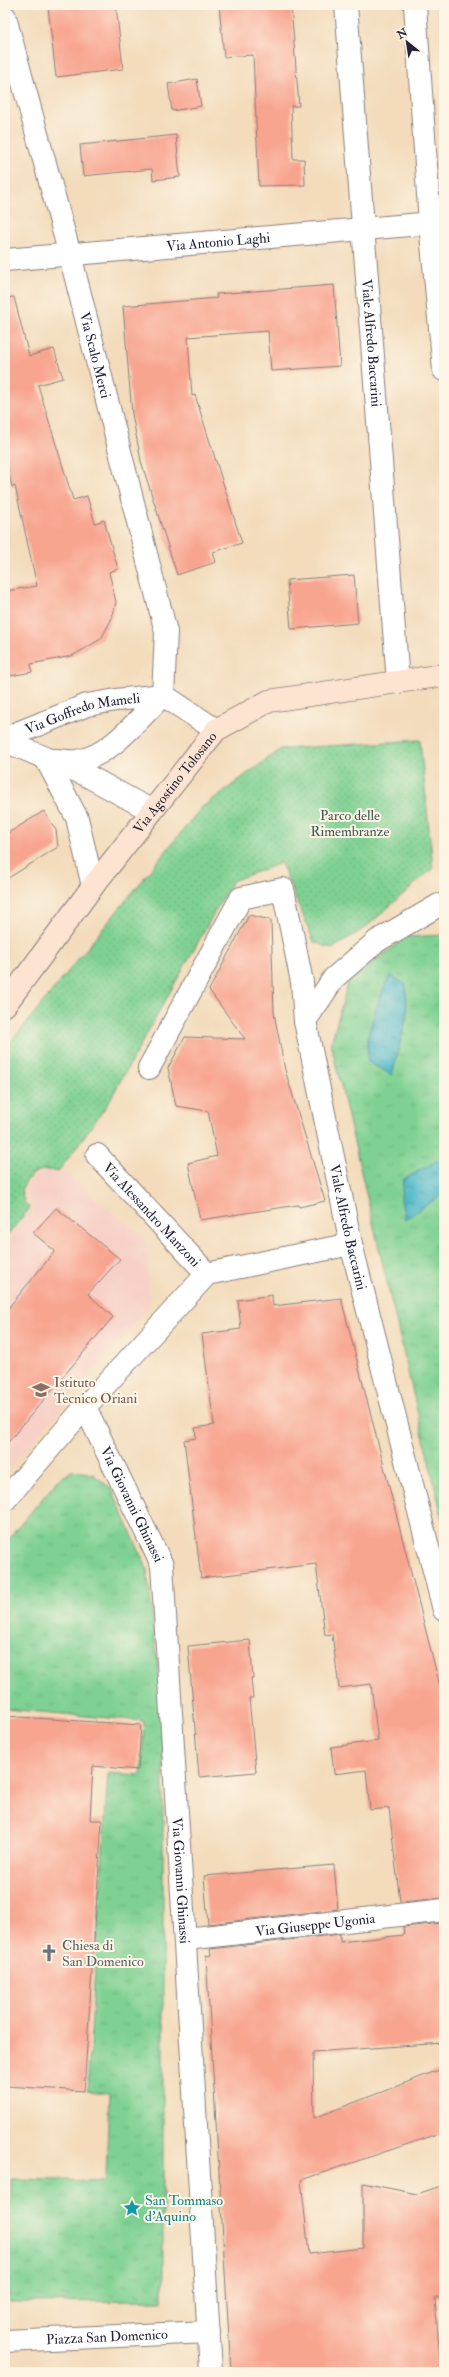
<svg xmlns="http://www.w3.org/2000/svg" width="449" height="2377" viewBox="0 0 449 2377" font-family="'IM FELL Double Pica',serif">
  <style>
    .built { fill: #f7d1c8 }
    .grass { fill: url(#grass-tufts); stroke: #507a67 }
    .park { fill: url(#park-dots); stroke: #507a67 }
    .water { fill: url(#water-ripples); stroke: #386d82 }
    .building { fill: #f8a590 }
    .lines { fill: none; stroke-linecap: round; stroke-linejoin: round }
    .minor-casing { stroke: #8a7e7b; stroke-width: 24 }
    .secondary-casing { stroke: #8a7e7b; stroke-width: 24 }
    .minor { stroke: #fff; stroke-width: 22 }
    .secondary { stroke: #fde4d1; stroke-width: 22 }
    .labels { text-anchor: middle; stroke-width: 4; stroke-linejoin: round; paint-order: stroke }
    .street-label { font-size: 14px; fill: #22223b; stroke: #fcf5e5 }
    .park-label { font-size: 14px; fill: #3e5755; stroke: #fcf5e5 }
    .education-label { font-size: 14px; fill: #785e54; stroke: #fcf5e5; text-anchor: start }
    .worship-label { font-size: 14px; fill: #5b616d; stroke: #fcf5e5; text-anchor: start }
    .culture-label { font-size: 14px; fill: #0d838f; stroke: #fcf5e5; text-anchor: start }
  </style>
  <defs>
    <pattern id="grass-tufts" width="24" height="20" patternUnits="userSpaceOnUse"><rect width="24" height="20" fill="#7fd193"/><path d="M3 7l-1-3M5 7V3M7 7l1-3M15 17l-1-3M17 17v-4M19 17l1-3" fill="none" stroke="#6db380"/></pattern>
    <pattern id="park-dots" width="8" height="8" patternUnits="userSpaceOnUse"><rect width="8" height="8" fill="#7fd193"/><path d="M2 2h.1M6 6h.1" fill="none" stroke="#6db380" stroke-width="1.8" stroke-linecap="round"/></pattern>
    <pattern id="water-ripples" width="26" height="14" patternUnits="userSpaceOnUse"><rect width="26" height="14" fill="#4db8ca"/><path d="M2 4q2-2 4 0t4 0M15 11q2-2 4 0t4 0" fill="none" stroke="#4095a5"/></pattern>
  </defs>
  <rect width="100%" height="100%" fill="#fcf5e5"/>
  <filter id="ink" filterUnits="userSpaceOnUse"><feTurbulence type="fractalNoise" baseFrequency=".025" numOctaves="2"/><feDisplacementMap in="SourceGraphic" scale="8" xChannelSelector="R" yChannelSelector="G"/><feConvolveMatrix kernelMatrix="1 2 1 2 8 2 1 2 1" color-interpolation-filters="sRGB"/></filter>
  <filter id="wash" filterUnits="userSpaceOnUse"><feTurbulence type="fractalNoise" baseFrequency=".012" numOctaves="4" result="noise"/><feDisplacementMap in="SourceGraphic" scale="16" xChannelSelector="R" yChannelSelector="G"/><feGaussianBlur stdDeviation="0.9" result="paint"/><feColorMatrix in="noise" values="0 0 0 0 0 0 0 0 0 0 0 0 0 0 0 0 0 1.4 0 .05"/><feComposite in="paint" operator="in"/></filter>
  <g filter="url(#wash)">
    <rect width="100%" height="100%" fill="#f3dbbb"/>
    <path class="built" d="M49,1172L60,1175L63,1172L146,1240L150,1305L5,1474V1243L35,1207L27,1200L25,1190L31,1179L40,1173Z"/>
    <path class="grass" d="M444,935V1525L331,1044L348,982L406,937Z
      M73,1470L93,1474L112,1489L147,1569L163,1711V2301L9,2302L11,2179L106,2181L109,2093L87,2091L108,1773L141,1775L144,1721L5,1709V1543L57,1481Z"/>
    <path class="park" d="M420,740L433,868L366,927L332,949L314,942L281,863L232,881L107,1105L58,1172C39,1166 30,1173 21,1190L24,1202L30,1208L5,1238V1049L201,808L281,749Z"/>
    <path class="water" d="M390,975L406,985L407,1016L392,1075L368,1062L367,1039L378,1002Z
      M436,1161L444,1163V1194L405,1219L401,1199L403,1180Z"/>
    <g id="blocks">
      <path class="building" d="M71,5H116L123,69L56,77L48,7Z
        M219,5H291L299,106H291L293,159H304L305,185L259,186L253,55L224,57Z
        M197,79L201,106L172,111L168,84Z
        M176,135L180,177L153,180L152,169L83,176L80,145Z
        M334,285L340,366L271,371L268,331L188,337L192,396L195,395L242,543L213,552L216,562L177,575L141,461L132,414L123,306L217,298L216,294Z
        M14,297L29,356L54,349L63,378L38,385L73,500L87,496L95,523L104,520L118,569L109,572L116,602L112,618L101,639L72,656L31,664L32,672L5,677V591L37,586L15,486L12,487L5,453V298Z
        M354,575L358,623L291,629L287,580Z
        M44,811L56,830L58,847L5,880V835Z
        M249,915L271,920L274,1013L285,1070L325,1201L299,1207L298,1205L200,1220L188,1163L217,1156L208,1111L176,1106L168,1068L185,1037L245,1039L209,990Z
        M56,1208L120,1259L88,1294L113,1317L5,1446V1312L55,1251L33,1233Z
        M272,1295L273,1306L341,1298L444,1702V1898L400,1902L389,1808L370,1810L366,1770L334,1774L331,1747L378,1741L371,1684L339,1688L332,1634L325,1635L316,1564L201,1578L184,1440L196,1438L195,1428L214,1425L202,1334L241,1329L238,1300Z
        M250,1640L253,1678H251L253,1698H249L256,1772L199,1777L188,1646Z
        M5,1716L141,1725L138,1770L93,1766L90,1820H102L84,2091L5,2086Z
        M334,1865L338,1909L208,1924L204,1876Z
        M444,1923V2043L313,2052L314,2118L444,2068V2132L301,2180L309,2254L363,2248V2183L417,2194L444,2185V2298H435L441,2372H231L206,1956L211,1955L210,1949L340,1934V1942L404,1935L403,1927Z"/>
    </g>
  </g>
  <g filter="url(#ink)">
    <use href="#blocks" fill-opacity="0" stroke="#8a7e7b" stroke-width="1"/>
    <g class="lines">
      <g class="minor-casing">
        <g id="minor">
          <path id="s1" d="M346,5L398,682"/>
          <path d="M415,5L430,223L444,370"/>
          <path id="s2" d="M5,17L70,255L166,632L163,695"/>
          <path id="s3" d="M5,260L444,222"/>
          <path id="s4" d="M5,738L87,705L116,700L163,695L216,730"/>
          <path d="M5,741L84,774L152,811"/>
          <path d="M46,759L77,818L93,886"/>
          <path d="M56,760C63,760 71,762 77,761C110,757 140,717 163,695"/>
          <path id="s5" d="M444,905H439L377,941L334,978L305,1021L351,1244L444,1610"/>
          <path d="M149,1068L241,898L283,889L302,982L305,1021"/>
          <path id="s6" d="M97,1155L207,1274"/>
          <path id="s7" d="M85,1407L162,1565L211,2372"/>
          <path d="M5,1500L85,1407L207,1274L351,1244"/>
          <path id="s8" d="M186,1939L444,1910"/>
          <path id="s9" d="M5,2341L209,2332"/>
        </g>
      </g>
      <g class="secondary-casing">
        <g id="secondary">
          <path id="s10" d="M5,1005L93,886L216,730L269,701L444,675"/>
        </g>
      </g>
      <use href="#minor" class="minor"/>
      <use href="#secondary" class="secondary"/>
    </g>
  </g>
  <defs>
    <g id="school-bare" transform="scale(1.38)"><path d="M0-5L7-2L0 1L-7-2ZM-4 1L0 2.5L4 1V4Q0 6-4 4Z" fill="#8d6e63" stroke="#fcf5e5" stroke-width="2.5" paint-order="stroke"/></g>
    <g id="church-bare" transform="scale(1.38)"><path d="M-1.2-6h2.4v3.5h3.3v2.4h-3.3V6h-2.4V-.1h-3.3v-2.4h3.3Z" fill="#6b7280" stroke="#fcf5e5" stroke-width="2.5" paint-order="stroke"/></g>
    <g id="sight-bare" transform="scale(1.38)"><path d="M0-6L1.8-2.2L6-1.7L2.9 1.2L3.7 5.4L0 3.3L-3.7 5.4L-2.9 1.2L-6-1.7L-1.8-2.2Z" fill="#0f9aa8" stroke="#fcf5e5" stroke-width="2.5" paint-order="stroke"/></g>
  </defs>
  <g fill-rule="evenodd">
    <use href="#school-bare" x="41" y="1390"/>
    <use href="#church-bare" x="49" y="1953"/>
    <use href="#sight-bare" x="132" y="2208"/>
  </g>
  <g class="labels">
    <g class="street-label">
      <text dy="5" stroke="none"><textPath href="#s3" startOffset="214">Via Antonio Laghi</textPath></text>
      <text dy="5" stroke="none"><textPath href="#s1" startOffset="339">Viale Alfredo Baccarini</textPath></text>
      <text dy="5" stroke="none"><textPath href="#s2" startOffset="350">Via Scalo Merci</textPath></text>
      <text dy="5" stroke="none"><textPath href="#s4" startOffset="82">Via Goffredo Mameli</textPath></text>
      <text dy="5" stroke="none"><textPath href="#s10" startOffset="280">Via Agostino Tolosano</textPath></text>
      <text dy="5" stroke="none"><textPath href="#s6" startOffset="81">Via Alessandro Manzoni</textPath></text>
      <text dy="5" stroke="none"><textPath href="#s5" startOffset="396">Viale Alfredo Baccarini</textPath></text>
      <text dy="5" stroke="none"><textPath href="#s7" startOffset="108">Via Giovanni Ghinassi</textPath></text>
      <text dy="5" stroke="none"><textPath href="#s7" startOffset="492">Via Giovanni Ghinassi</textPath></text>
      <text dy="5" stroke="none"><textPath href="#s8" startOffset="130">Via Giuseppe Ugonia</textPath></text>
      <text dy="5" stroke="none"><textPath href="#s9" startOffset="102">Piazza San Domenico</textPath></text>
    </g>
    <g class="park-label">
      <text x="350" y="820">Parco delle<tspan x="350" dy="16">Rimembranze</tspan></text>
    </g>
    <g class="education-label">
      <text x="54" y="1387">Istituto<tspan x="54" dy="16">Tecnico Oriani</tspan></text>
    </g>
    <g class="worship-label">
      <text x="62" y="1950">Chiesa di<tspan x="62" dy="16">San Domenico</tspan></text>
    </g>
    <g class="culture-label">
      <text x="145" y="2205">San Tommaso<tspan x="145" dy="16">d'Aquino</tspan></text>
    </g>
  </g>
  <rect width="449" height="2377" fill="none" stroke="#fcf5e5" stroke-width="20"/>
  <g transform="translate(407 42) rotate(330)" stroke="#fcf5e5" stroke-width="3" paint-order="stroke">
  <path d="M0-3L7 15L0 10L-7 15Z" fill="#22223b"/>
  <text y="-6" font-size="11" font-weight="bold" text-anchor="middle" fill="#22223b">N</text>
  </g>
</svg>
